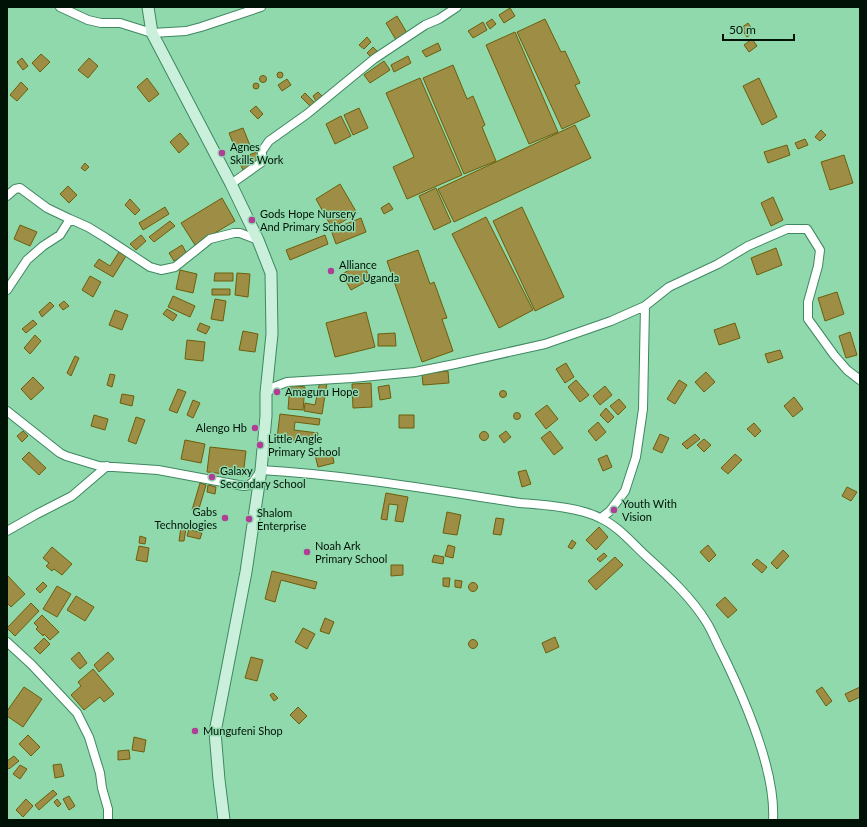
<svg xmlns="http://www.w3.org/2000/svg" width="867" height="827" viewBox="0 0 867 827" font-family="Lato,sans-serif">
  <style>
    .building { fill: #9e8e45; stroke: #6d5e0a }
    .lines { fill: none; stroke-linecap: round; stroke-linejoin: round }
    .street-casing { stroke: #3f8860; stroke-width: 10 }
    .secondary-casing { stroke: #3f8860; stroke-width: 13 }
    .street { stroke: #fff; stroke-width: 8 }
    .secondary { stroke: #caf0dc; stroke-width: 11 }
    .poi-dot { fill: #b03d96; stroke: #8fd9ad; stroke-width: 1.5 }
    .labels { text-anchor: middle; stroke-width: 3; stroke-linejoin: round; paint-order: stroke }
    .poi-label { font-size: 11px; fill: #001106; stroke: #8fd9ad; text-anchor: start }
  </style>
  <rect width="100%" height="100%" fill="#8fd9ad"/>
  <path class="building" d="M510,8L515,16L504,23L499,15Z
    M397,16L407,33L396,40L386,23Z
    M492,19L496,24L490,29L486,23Z
    M545,19L561,52L565,51L580,83L575,85L590,116L562,129L517,32Z
    M483,22L487,30L473,38L468,31Z
    M748,23L754,32L747,37L741,28Z
    M515,32L558,132L529,144L486,45Z
    M367,37L371,42L364,49L359,45Z
    M752,39L757,46L749,52L744,45Z
    M438,43L441,50L426,57L422,51Z
    M373,47L378,52L372,58L367,53Z
    M41,54L50,62L40,72L32,63Z
    M408,56L411,63L394,72L391,65Z
    M22,58L28,66L23,70L17,62Z
    M89,58L98,66L88,78L78,70Z
    M384,61L390,70L370,83L364,75Z
    M453,65L467,99L473,96L485,125L482,127L496,161L464,174L423,78Z
    M277 75a3 3 0 1 1 6 0a3 3 0 1 1-6 0Z
    M259.5 79a3.5 3.5 0 1 1 7 0a3.5 3.5 0 1 1-7 0Z
    M147,78L159,94L149,102L137,87Z
    M420,78L462,175L407,199L393,167L414,157L386,93Z
    M759,78L777,117L762,125L743,86Z
    M287,79L291,85L282,91L278,85Z
    M21,82L28,89L17,101L10,95Z
    M253 86a3 3 0 1 1 6 0a3 3 0 1 1-6 0Z
    M318,92L322,96L316,101L313,96Z
    M305,93L316,104L312,108L301,97Z
    M256,106L263,114L258,119L250,111Z
    M359,108L368,128L353,135L344,115Z
    M341,116L351,136L335,144L326,124Z
    M575,125L591,158L454,222L438,189Z
    M243,128L251,148L237,153L229,133Z
    M821,130L826,135L820,141L815,137Z
    M180,133L189,144L179,153L170,142Z
    M805,139L808,145L798,149L795,143Z
    M787,145L790,155L768,163L764,152Z
    M257,152L261,162L243,170L238,159Z
    M844,155L853,183L830,190L821,162Z
    M85,163L89,167L85,171L81,168Z
    M340,184L357,213L332,228L316,199Z
    M68,186L77,195L69,203L60,194Z
    M436,188L451,222L434,230L419,196Z
    M773,197L783,220L771,226L761,203Z
    M222,198L235,221L195,245L181,223Z
    M130,199L140,210L135,215L125,205Z
    M389,203L393,209L384,214L381,208Z
    M165,207L169,214L143,230L139,223Z
    M522,207L564,297L535,311L493,221Z
    M486,217L533,310L499,328L452,234Z
    M361,218L366,232L336,244L331,230Z
    M170,221L175,226L154,242L149,237Z
    M20,225L37,232L30,246L14,239Z
    M141,235L146,241L136,250L130,244Z
    M325,235L328,244L290,260L286,250Z
    M182,245L187,254L174,261L169,253Z
    M776,248L782,265L757,275L751,258Z
    M418,250L430,284L434,282L447,318L442,319L453,351L422,362L387,261Z
    M119,252L126,256L113,277L94,266L99,259L110,266Z
    M362,263L371,279L351,290L342,274Z
    M180,270L197,274L193,293L176,289Z
    M215,273H233V281H214Z
    M237,273L250,274L248,297L235,295Z
    M90,276L101,282L93,297L82,290Z
    M212,289H230V295H212Z
    M837,292L844,314L825,321L818,298Z
    M173,296L195,306L190,317L168,307Z
    M215,299L226,301L223,321L211,319Z
    M64,301L69,306L63,310L59,305Z
    M50,302L54,306L42,317L39,312Z
    M167,309L177,315L173,321L163,314Z
    M115,310L128,315L122,330L109,325Z
    M366,312L375,347L335,357L326,323Z
    M33,320L37,324L26,333L22,329Z
    M200,323L210,327L206,334L197,330Z
    M735,323L740,338L719,345L714,330Z
    M243,331L258,334L255,352L239,350Z
    M850,332L857,355L846,358L839,336Z
    M395,333L396,346H378V334Z
    M35,335L41,341L30,354L24,348Z
    M187,340L205,342L203,361L185,359Z
    M780,350L783,358L768,363L765,354Z
    M75,356L79,358L71,376L67,373Z
    M566,363L574,377L565,383L556,369Z
    M448,371L449,383L423,385L422,374Z
    M706,372L715,382L704,392L695,382Z
    M110,374L115,375L112,387L107,385Z
    M33,377L44,388L31,400L21,389Z
    M576,380L589,395L580,402L568,387Z
    M679,380L687,385L675,404L667,399Z
    M320,381L327,383L322,414L304,411L305,403L315,405Z
    M371,383L372,407L353,408L352,384Z
    M290,385L305,387L303,410L288,409Z
    M389,385L391,398L380,400L378,387Z
    M605,386L612,395L600,405L593,396Z
    M178,389L186,392L177,413L169,410Z
    M499.5 394a3.5 3.5 0 1 1 7 0a3.5 3.5 0 1 1-7 0Z
    M122,394L134,396L132,406L120,403Z
    M794,397L803,409L793,417L784,406Z
    M619,399L626,407L618,415L610,406Z
    M193,400L200,403L193,418L187,415Z
    M547,405L558,419L546,429L535,414Z
    M606,408L614,417L608,423L600,415Z
    M513.5 416a3.5 3.5 0 1 1 7 0a3.5 3.5 0 1 1-7 0Z
    M280,414L320,419L319,425L295,422L294,430L318,433L316,443L277,438Z
    M94,415L108,419L105,430L91,426Z
    M399,415H414V428H399Z
    M136,417L145,420L136,444L128,441Z
    M598,422L606,432L596,441L588,431Z
    M754,423L761,431L755,437L747,429Z
    M23,431L28,436L22,442L17,436Z
    M506,431L511,437L504,443L499,436Z
    M550,431L563,448L554,455L541,438Z
    M479.5 436a4.5 4.5 0 1 1 9 0a4.5 4.5 0 1 1-9 0Z
    M660,434L669,438L662,453L653,449Z
    M695,434L700,439L687,449L682,444Z
    M704,439L711,445L704,452L697,445Z
    M185,440L205,444L201,463L181,459Z
    M210,447L246,451L243,476L207,472Z
    M332,451L334,463L318,467L315,455Z
    M29,452L46,468L39,475L22,459Z
    M735,454L742,460L728,474L721,468Z
    M607,455L612,467L603,471L598,459Z
    M526,470L531,484L522,487L518,472Z
    M200,483L206,485L198,512L192,510Z
    M208,485L216,487L215,494L207,492Z
    M847,487L857,492L851,501L842,496Z
    M386,493L408,497L403,522L395,521L398,505L389,504L387,520L381,519Z
    M447,512L461,515L457,535L443,533Z
    M496,518L504,519L501,535L493,534Z
    M181,527L186,528L184,541H179Z
    M599,527L608,537L596,550L586,540Z
    M189,529L202,533L200,539L187,536Z
    M140,536L146,538L145,544L139,543Z
    M572,540L576,543L572,549L568,547Z
    M448,545L455,547L453,558L445,556Z
    M708,545L716,555L709,562L700,552Z
    M139,546L149,548L147,562L136,560Z
    M52,547L72,564L62,575L54,569L52,571L46,566L49,563L43,558Z
    M783,550L789,556L777,569L771,563Z
    M604,553L607,556L600,562L597,559Z
    M434,555L444,557L443,564L432,562Z
    M615,557L623,565L596,590L588,581Z
    M757,559L767,567L762,573L752,564Z
    M391,565H403V575L391,576Z
    M272,571L317,582L315,589L281,580L275,602L265,599Z
    M7,575L25,594L11,607L7,603Z
    M443,578H450L449,587L443,586Z
    M455,580L462,581L461,588L455,587Z
    M43,582L47,586L40,593L36,589Z
    M468.5 587a4.5 4.5 0 1 1 9 0a4.5 4.5 0 1 1-9 0Z
    M57,586L71,594L57,617L43,609Z
    M76,596L94,607L85,621L67,610Z
    M725,597L737,610L728,618L716,605Z
    M31,603L39,611L15,636L7,628Z
    M42,615L59,632L50,640L44,634L43,636L36,629L38,627L34,623Z
    M325,618L334,622L329,634L320,631Z
    M303,628L315,634L307,649L295,642Z
    M555,637L559,647L546,653L542,643Z
    M44,638L50,644L40,654L34,648Z
    M468.5 644a4.5 4.5 0 1 1 9 0a4.5 4.5 0 1 1-9 0Z
    M79,652L87,663L80,669L71,659Z
    M108,652L114,659L99,672L94,665Z
    M251,657L263,660L257,681L245,678Z
    M93,669L114,694L104,702L100,697L84,710L71,695L81,686L78,682Z
    M24,687L42,699L23,727L7,716V711Z
    M822,687L832,701L826,706L816,691Z
    M860,687V697L849,702L845,694Z
    M273,693L278,698L274,701L270,695Z
    M298,707L307,716L299,724L290,715Z
    M28,735L40,747L31,756L19,744Z
    M134,737L146,740L144,752L132,750Z
    M129,750L130,759L118,760V751Z
    M14,756L19,761L9,769L7,767V761Z
    M61,764L64,776L55,778L53,765Z
    M20,765L27,769L20,779L13,774Z
    M53,790L57,794L39,810L35,805Z
    M69,796L75,806L69,810L63,799Z
    M26,799L33,806L23,817L16,810Z
    M57,799L61,804L58,807L54,802Z"/>
  <g class="lines">
    <g class="street-casing">
      <path id="street" d="M60,7L88,20L101,23H120L152,33L186,31L201,27L261,7
        M231,184L262,162V151L269,141L307,114L374,59L425,25L439,19L457,7
        M7,196L15,189L20,188L47,208L70,219
        M7,290L27,260L43,246L60,235L70,219L88,227L106,238L150,267L161,270L175,267L210,239L234,233H240L258,240
        M266,393L274,387L287,382L352,378L415,372L455,364L545,344L611,321L645,306
        M7,411L60,453L66,456L99,466L158,470L244,486C253,486 256,477 261,470C348,475 434,490 520,503C543,505 579,507 600,518C618,526 632,543 646,556C668,576 692,598 707,623C713,633 717,644 722,653C744,698 776,770 773,820
        M601,518L610,511L625,491L636,457L643,409L645,306L669,287L718,264L748,246L787,229H807L820,250L818,266L808,302V319L834,355L847,370L860,380
        M7,531L37,514L72,496L107,466
        M7,642L32,665L77,713L89,737L100,773L102,788L108,809V820"/>
    </g>
    <g class="secondary-casing">
      <path id="secondary" d="M148,7L152,33L231,184L258,240L271,273L272,334L266,393V416L261,470L246,572L215,732L219,780L224,820"/>
    </g>
    <use href="#street" class="street"/>
    <use href="#secondary" class="secondary"/>
  </g>
  <g class="poi-dot">
    <circle cx="222" cy="153" r="4"/>
    <circle cx="252" cy="220" r="4"/>
    <circle cx="331" cy="271" r="4"/>
    <circle cx="277" cy="392" r="4"/>
    <circle cx="255" cy="428" r="4"/>
    <circle cx="260" cy="445" r="4"/>
    <circle cx="212" cy="477" r="4"/>
    <circle cx="614" cy="510" r="4"/>
    <circle cx="225" cy="518" r="4"/>
    <circle cx="249" cy="519" r="4"/>
    <circle cx="307" cy="552" r="4"/>
    <circle cx="195" cy="731" r="4"/>
  </g>
  <g class="labels">
    <g class="poi-label">
      <text x="230" y="151">Agnes<tspan x="230" dy="13">Skills Work</tspan></text>
      <text x="260" y="218">Gods Hope Nursery<tspan x="260" dy="13">And Primary School</tspan></text>
      <text x="339" y="269">Alliance<tspan x="339" dy="13">One Uganda</tspan></text>
      <text x="285" y="396">Amaguru Hope</text>
      <text x="247" y="432" text-anchor="end">Alengo Hb</text>
      <text x="268" y="443">Little Angle<tspan x="268" dy="13">Primary School</tspan></text>
      <text x="220" y="475">Galaxy<tspan x="220" dy="13">Secondary School</tspan></text>
      <text x="622" y="508">Youth With<tspan x="622" dy="13">Vision</tspan></text>
      <text x="217" y="516" text-anchor="end">Gabs<tspan x="217" dy="13">Technologies</tspan></text>
      <text x="257" y="517">Shalom<tspan x="257" dy="13">Enterprise</tspan></text>
      <text x="315" y="550">Noah Ark<tspan x="315" dy="13">Primary School</tspan></text>
      <text x="203" y="735">Mungufeni Shop</text>
    </g>
  </g>
  <rect width="867" height="827" fill="none" stroke="#001106" stroke-width="16"/>
  <path d="M723 34v6h71v-6" fill="none" stroke="#001106" stroke-width="2"/>
  <text x="729" y="34" font-size="12" fill="#001106" stroke="#8fd9ad" stroke-width="3" paint-order="stroke">50 m</text>
</svg>
